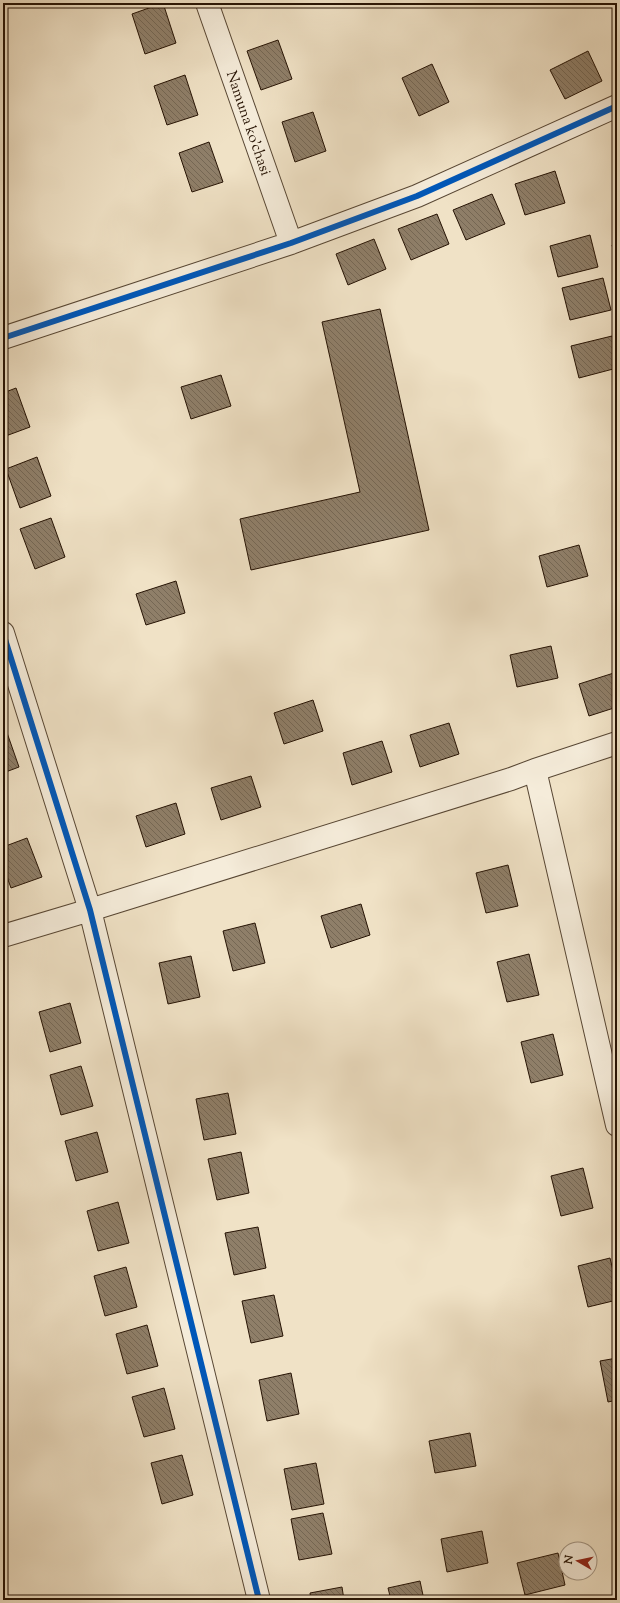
<svg xmlns="http://www.w3.org/2000/svg" width="620" height="1603" viewBox="0 0 620 1603" font-family="'Sorts Mill Goudy',serif">
  <style>
    .building { fill: url(#building-back-hatch); stroke: #261304 }
    .lines { fill: none; stroke-linecap: round; stroke-linejoin: round }
    .minor-casing { stroke: #584734; stroke-width: 24 }
    .minor { stroke: #f5ecda; stroke-width: 22 }
    .cycleway-casing { stroke: #f5ecda; stroke-width: 8 }
    .cycleway { stroke: #0057b8; stroke-width: 6 }
    .labels { text-anchor: middle; stroke-width: 3; stroke-linejoin: round; paint-order: stroke }
    .street-label { font-size: 15px; fill: #261304; stroke: #f5ecda }
  </style>
  <defs>
    <pattern id="building-back-hatch" width="6" height="6" patternUnits="userSpaceOnUse"><rect width="6" height="6" fill="#8f7f69"/><path d="M-1 5l2 2M0 0l6 6M5-1l2 2" fill="none" stroke="#756754"/></pattern>
  </defs>
  <rect width="100%" height="100%" fill="#f0e2c6"/>
  <filter id="stains"><feTurbulence type="fractalNoise" baseFrequency=".005" numOctaves="4"/><feColorMatrix values="0 0 0 0 .2 0 0 0 0 .09 0 0 0 0 .02 0 0 0 .5 -.17"/></filter>
  <radialGradient id="worn" r=".72"><stop offset=".6" stop-color="#630" stop-opacity="0"/><stop offset="1" stop-color="#630" stop-opacity=".3"/></radialGradient>
  <path class="building" d="M163,3L176,43L145,54L132,14Z
    M278,40L292,79L261,90L247,51Z
    M588,51L602,81L565,99L550,70Z
    M432,64L449,102L419,116L402,78Z
    M185,75L198,115L167,125L154,86Z
    M313,112L326,151L295,162L282,122Z
    M209,142L223,182L192,192L179,153Z
    M555,171L565,203L525,215L515,184Z
    M492,194L505,224L466,240L453,210Z
    M437,214L449,244L411,260L398,229Z
    M590,235L598,267L558,277L550,246Z
    M374,239L386,269L348,285L336,254Z
    M617,243V263L612,245Z
    M603,278L611,310L570,320L562,288Z
    M380,309L429,530L251,570L240,519L360,492L322,322Z
    M612,336L617,358V368L579,378L571,346Z
    M221,375L231,406L191,419L181,387Z
    M16,388L30,427L3,437V393Z
    M37,457L51,496L20,508L6,469Z
    M51,518L65,557L35,569L20,529Z
    M579,545L588,576L547,587L539,556Z
    M176,581L185,613L146,625L136,594Z
    M551,646L558,678L517,687L510,655Z
    M617,672V707L589,716L579,684Z
    M313,700L323,731L284,744L274,713Z
    M449,723L459,754L420,767L410,735Z
    M5,727L19,767L3,773V728Z
    M382,741L392,772L352,785L343,753Z
    M251,776L261,807L221,820L211,788Z
    M176,803L185,834L146,847L136,816Z
    M27,838L42,877L11,888L3,866V847Z
    M508,865L518,906L486,913L476,873Z
    M361,904L370,935L331,948L321,916Z
    M255,923L265,963L233,971L223,931Z
    M529,954L539,995L507,1002L497,962Z
    M191,956L200,997L168,1004L159,963Z
    M70,1003L81,1043L50,1052L39,1012Z
    M553,1034L563,1075L531,1083L521,1042Z
    M81,1066L93,1106L61,1115L50,1075Z
    M228,1093L236,1134L204,1140L196,1099Z
    M97,1132L108,1172L76,1181L65,1141Z
    M241,1152L249,1193L217,1200L208,1159Z
    M583,1168L593,1208L561,1216L551,1176Z
    M118,1202L129,1243L98,1251L87,1211Z
    M258,1227L266,1268L234,1275L225,1233Z
    M610,1258L617,1287V1300L588,1307L578,1266Z
    M126,1267L137,1307L105,1316L94,1276Z
    M274,1295L283,1336L251,1343L242,1301Z
    M147,1325L158,1366L127,1374L116,1334Z
    M617,1358V1400L608,1402L600,1361Z
    M291,1373L299,1414L267,1421L259,1380Z
    M164,1388L175,1429L144,1437L132,1397Z
    M470,1433L476,1466L435,1473L429,1441Z
    M182,1455L193,1495L162,1504L151,1463Z
    M316,1463L324,1504L292,1510L284,1469Z
    M323,1513L332,1554L299,1560L291,1519Z
    M482,1531L488,1563L447,1572L441,1539Z
    M558,1553L565,1585L525,1595L517,1563Z
    M420,1581L424,1600H391L388,1588Z
    M342,1587L344,1600H311L310,1593Z"/>
  <g class="lines">
    <g class="minor-casing">
      <path id="minor" d="M207,3L291,243
        M3,338L291,243L417,196L617,106
        M3,633L90,910L259,1600
        M535,770L617,1125
        M3,936L90,910L511,779L535,770L617,743"/>
    </g>
    <use href="#minor" class="minor"/>
    <g class="cycleway-casing">
      <path id="cycleway" d="M3,338L291,243L417,196L617,106
        M3,633L90,910L259,1600"/>
    </g>
    <use href="#cycleway" class="cycleway"/>
  </g>
  <g class="labels">
    <g class="street-label">
      <text transform="translate(249 123) rotate(71)" y="5">Namuna ko'chasi</text>
    </g>
  </g>
  <rect width="620" height="1603" fill="none" stroke="#f0e2c6" stroke-width="16"/>
  <rect x="4" y="4" width="612" height="1595" fill="none" stroke="#261304" stroke-width="2"/>
  <rect x="8" y="8" width="604" height="1587" fill="none" stroke="#261304"/>
  <g transform="translate(578 1561) rotate(279)"><circle r="19" fill="#f5ecda" stroke="#a29584"/>
  <path d="M0-3L7 15L0 10L-7 15Z" fill="#8f2418"/>
  <text y="-6" font-size="11" font-weight="bold" text-anchor="middle" fill="#261304">N</text>
  </g>
  <rect width="100%" height="100%" filter="url(#stains)"/>
  <rect width="100%" height="100%" fill="url(#worn)"/>
</svg>
